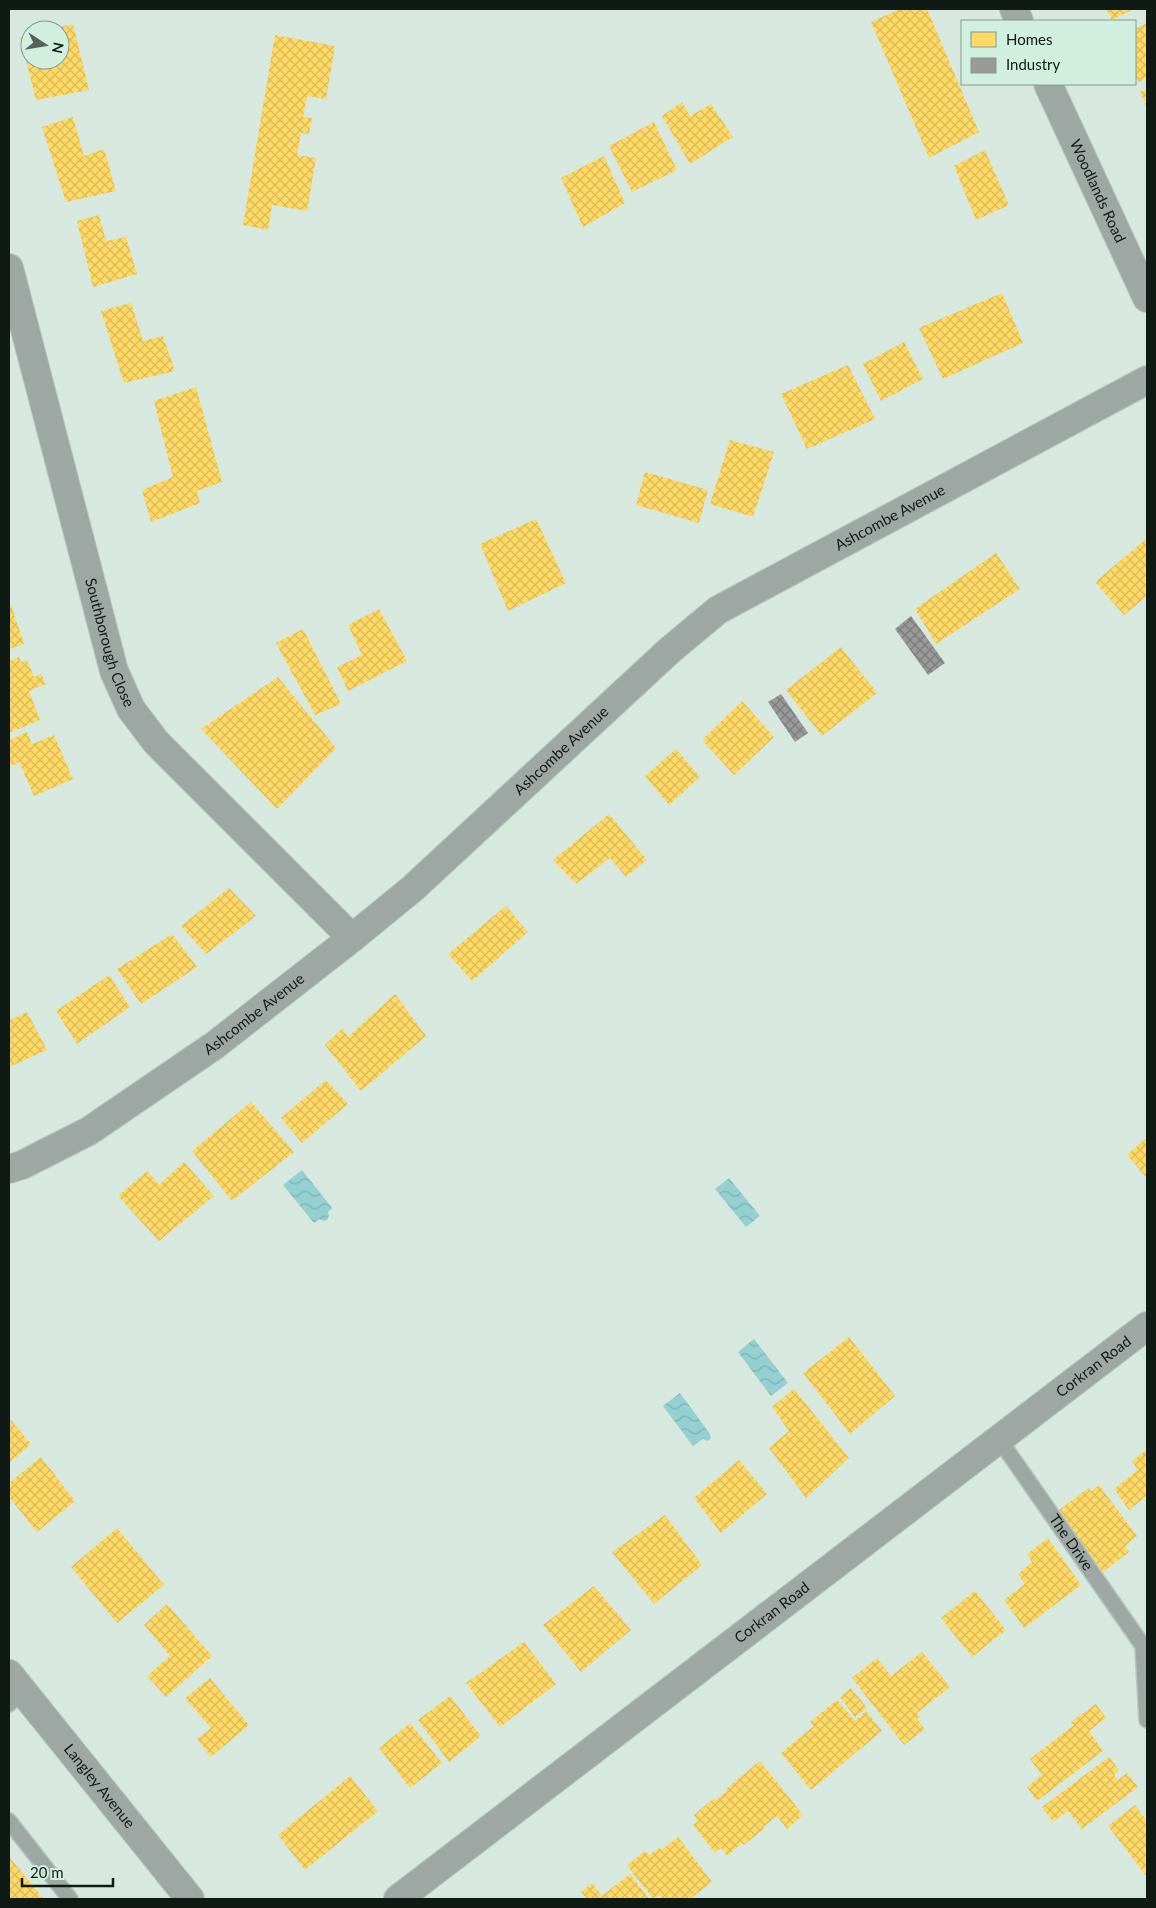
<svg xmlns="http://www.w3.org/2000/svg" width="1156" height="1908" viewBox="0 0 1156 1908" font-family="Lato,sans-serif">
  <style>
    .water { fill: url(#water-waves) }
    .homes { fill: url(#homes-cross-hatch) }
    .industry { fill: url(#industry-cross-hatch) }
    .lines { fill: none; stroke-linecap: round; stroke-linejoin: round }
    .service-casing { stroke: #b9c5bf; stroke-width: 18 }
    .minor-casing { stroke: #b9c5bf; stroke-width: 30 }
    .service { stroke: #9da8a5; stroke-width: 15 }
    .minor { stroke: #9da8a5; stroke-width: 28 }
    .labels { text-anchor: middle; stroke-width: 5; stroke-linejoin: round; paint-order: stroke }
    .street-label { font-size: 15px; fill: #0f1a14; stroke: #d0efde }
  </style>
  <defs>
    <pattern id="water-waves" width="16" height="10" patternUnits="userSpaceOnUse" patternTransform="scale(1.25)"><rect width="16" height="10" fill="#94cfd2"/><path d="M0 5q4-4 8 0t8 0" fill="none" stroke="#7eb1b3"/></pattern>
    <pattern id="homes-cross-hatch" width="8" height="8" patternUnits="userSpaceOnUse" patternTransform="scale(1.25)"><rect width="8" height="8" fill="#ffd966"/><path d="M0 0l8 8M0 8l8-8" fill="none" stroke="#d9ba58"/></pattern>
    <pattern id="industry-cross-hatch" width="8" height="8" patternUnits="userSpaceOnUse" patternTransform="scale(1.25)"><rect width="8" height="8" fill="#999"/><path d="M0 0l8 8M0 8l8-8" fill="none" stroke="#7b7c7c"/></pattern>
  </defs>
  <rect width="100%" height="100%" fill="#d7e8df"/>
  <path class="water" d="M302,1170L332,1208L328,1212L329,1216L327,1220L323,1221L319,1219L314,1223L283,1185Z
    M729,1178L760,1216L746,1227L715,1189Z
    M754,1339L788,1383L771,1396L738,1352Z
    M680,1393L710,1434L711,1438L708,1441L703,1439L693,1446L663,1406Z"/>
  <path class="homes" d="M900,9H927L979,132L929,158L871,22Z
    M1106,9H1134L1112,20Z
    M1147,23V78L1138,82L1135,75V29Z
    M73,24L89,90L36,100L20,37L30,34V60H60V30L51,29Z
    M275,35L335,46L326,99L307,96L303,117L312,118L309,134L301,133L297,155L316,158L307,211L272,205L268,230L243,225Z
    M1147,89V108L1140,92Z
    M682,102L690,116L711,104L733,137L690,164L662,116Z
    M73,117L84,156L104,149L116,191L66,202L42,127Z
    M654,122L677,170L632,192L609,146Z
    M985,150L1009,205L976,220L954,166Z
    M604,156L625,203L583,227L561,178Z
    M99,215L106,241L126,237L137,274L93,287L77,221Z
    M1002,293L1023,343L943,379L919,328Z
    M131,303L143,341L163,336L175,371L124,383L101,311Z
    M904,342L923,379L881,401L863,364Z
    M848,365L875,419L807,449L781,394Z
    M196,387L222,482L197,491L200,503L151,522L142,490L173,477L154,401Z
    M730,440L774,452L753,517L710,504Z
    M645,472L708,490L699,523L636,505Z
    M536,519L566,583L508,611L480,544Z
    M1147,538V596L1124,615L1095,582Z
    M996,553L1020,589L936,644L915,609Z
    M9,599L24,644L9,649Z
    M379,609L407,661L348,691L337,667L362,655L348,625Z
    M303,629L341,704L315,715L276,643Z
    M841,647L877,693L822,736L786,690Z
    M19,657L21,662L27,660L34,677L41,674L46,684L29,691L40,720L9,733V661Z
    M278,677L336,748L277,809L201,729Z
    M742,701L774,737L734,775L702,740Z
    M27,732L32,744L54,735L73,779L34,796L19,762L11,766L9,761V740Z
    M676,749L700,777L669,805L645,776Z
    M609,814L647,860L626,877L610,858L576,884L553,860Z
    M229,888L256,916L206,954L181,926Z
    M506,906L528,932L472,981L448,954Z
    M172,934L197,967L141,1004L117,969Z
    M109,975L130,1007L77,1044L56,1011Z
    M395,994L426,1036L361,1091L325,1045L343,1028L348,1037Z
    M27,1012L47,1050L9,1067V1020Z
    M326,1080L348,1104L302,1143L281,1118Z
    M251,1102L294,1152L232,1201L192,1151Z
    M1147,1137V1178L1127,1155Z
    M184,1162L214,1196L159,1241L118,1196L147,1171L159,1185Z
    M849,1337L895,1396L850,1434L803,1373Z
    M794,1389L849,1458L806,1498L769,1448L789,1431L772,1407Z
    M9,1418L31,1444L9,1463Z
    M1147,1449V1496L1129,1510L1114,1489L1138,1470L1132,1461Z
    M41,1457L75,1501L37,1532L9,1497V1483Z
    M739,1460L767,1494L721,1533L694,1498Z
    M1099,1485L1137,1536L1125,1546L1129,1552L1103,1572L1058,1511L1088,1488L1091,1491Z
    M665,1515L702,1565L654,1604L612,1552Z
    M117,1528L164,1585L117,1623L71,1567Z
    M1048,1538L1081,1585L1024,1628L1004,1600L1025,1584L1018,1574L1032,1562L1027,1554Z
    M594,1586L631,1630L581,1672L543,1625Z
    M975,1591L1006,1630L972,1657L941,1618Z
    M167,1604L212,1656L166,1697L147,1676L170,1656L144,1625Z
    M524,1642L556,1684L500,1727L466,1683Z
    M922,1652L950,1687L917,1713L920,1717L917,1719L925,1729L904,1745L852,1678L877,1658L891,1676Z
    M210,1678L249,1725L211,1757L197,1739L211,1728L185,1698Z
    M851,1688L867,1708L855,1717L840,1697Z
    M450,1696L481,1736L449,1762L418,1720Z
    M837,1700L855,1721L866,1711L882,1731L811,1790L781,1753L814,1726L810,1722Z
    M1096,1704L1106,1718L1089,1731L1103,1751L1037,1801L1027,1787L1042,1775L1030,1759L1074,1725L1071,1722Z
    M410,1723L442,1763L410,1788L379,1748Z
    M1109,1757L1119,1770L1114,1775L1118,1780L1127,1773L1138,1787L1082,1829L1068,1811L1053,1822L1042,1807Z
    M760,1761L803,1815L787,1829L777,1816L763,1827L765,1828L744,1845L742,1843L727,1856L721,1848L715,1853L693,1825L698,1821L694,1815L714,1798L716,1800L727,1791L726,1789Z
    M350,1776L378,1811L305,1870L278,1835Z
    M1135,1805L1147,1821V1877L1108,1826Z
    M678,1837L712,1882L690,1899H662L659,1895L653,1899L627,1865L645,1851L649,1855L659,1848L661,1850Z
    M9,1857L44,1899H9Z
    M630,1874L649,1899H587L581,1892L592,1883L602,1896Z"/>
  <path class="industry" d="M911,616L945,663L928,675L895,629Z
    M781,694L808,733L795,742L768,702Z"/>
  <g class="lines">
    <g class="service-casing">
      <g id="service">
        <path id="s1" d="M999,1439L1143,1646L1147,1720"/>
        <path d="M9,1704L22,1691"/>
        <path d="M9,1821L70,1899"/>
      </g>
    </g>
    <g class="minor-casing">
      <g id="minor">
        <path d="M1014,9L1019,21"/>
        <path id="s2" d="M1048,84L1147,298"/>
        <path id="s3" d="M9,268L114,671L131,709L156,742L352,938"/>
        <path id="s4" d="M9,1169L22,1165L89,1131L215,1045L352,938L412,889L670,650L718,610L1147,380"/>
        <path id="s5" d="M9,1674L190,1899"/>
        <path id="s6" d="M398,1899L1147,1326"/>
      </g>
    </g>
    <use href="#service" class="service"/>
    <use href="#minor" class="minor"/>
  </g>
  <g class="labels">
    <g class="street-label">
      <text dy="5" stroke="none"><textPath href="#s2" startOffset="118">Woodlands Road</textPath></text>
      <text dy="5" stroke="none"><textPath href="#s4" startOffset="1102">Ashcombe Avenue</textPath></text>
      <text dy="5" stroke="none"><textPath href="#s3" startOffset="388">Southborough Close</textPath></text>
      <text dy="5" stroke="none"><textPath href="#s4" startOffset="696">Ashcombe Avenue</textPath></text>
      <text dy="5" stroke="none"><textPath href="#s4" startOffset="291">Ashcombe Avenue</textPath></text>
      <text dy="5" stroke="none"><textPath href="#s6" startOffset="876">Corkran Road</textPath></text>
      <text dy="5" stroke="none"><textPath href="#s1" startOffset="126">The Drive</textPath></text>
      <text dy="5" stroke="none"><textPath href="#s6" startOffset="471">Corkran Road</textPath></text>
      <text dy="5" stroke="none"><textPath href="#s5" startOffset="144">Langley Avenue</textPath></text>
    </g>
  </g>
  <rect width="1156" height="1908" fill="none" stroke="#0f1a14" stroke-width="20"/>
  <rect x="961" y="20" width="175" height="65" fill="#d0efde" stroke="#839a8d"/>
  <rect x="971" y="32" width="25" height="15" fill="#ffd966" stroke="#839a8d"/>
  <text x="1006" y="45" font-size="15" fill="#0f1a14">Homes</text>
  <rect x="971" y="58" width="25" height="15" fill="#999999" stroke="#839a8d"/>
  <text x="1006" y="70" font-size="15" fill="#0f1a14">Industry</text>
  <g transform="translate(45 45) rotate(102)"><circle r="24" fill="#d0efde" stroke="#839a8d"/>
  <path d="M0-4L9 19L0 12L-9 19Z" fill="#55625b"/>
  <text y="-8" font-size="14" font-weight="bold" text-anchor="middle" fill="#0f1a14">N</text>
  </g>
  <path d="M22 1878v8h91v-8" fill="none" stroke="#0f1a14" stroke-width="2.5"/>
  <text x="30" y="1878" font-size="15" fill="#0f1a14" stroke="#d0efde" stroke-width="4" paint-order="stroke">20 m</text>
</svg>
